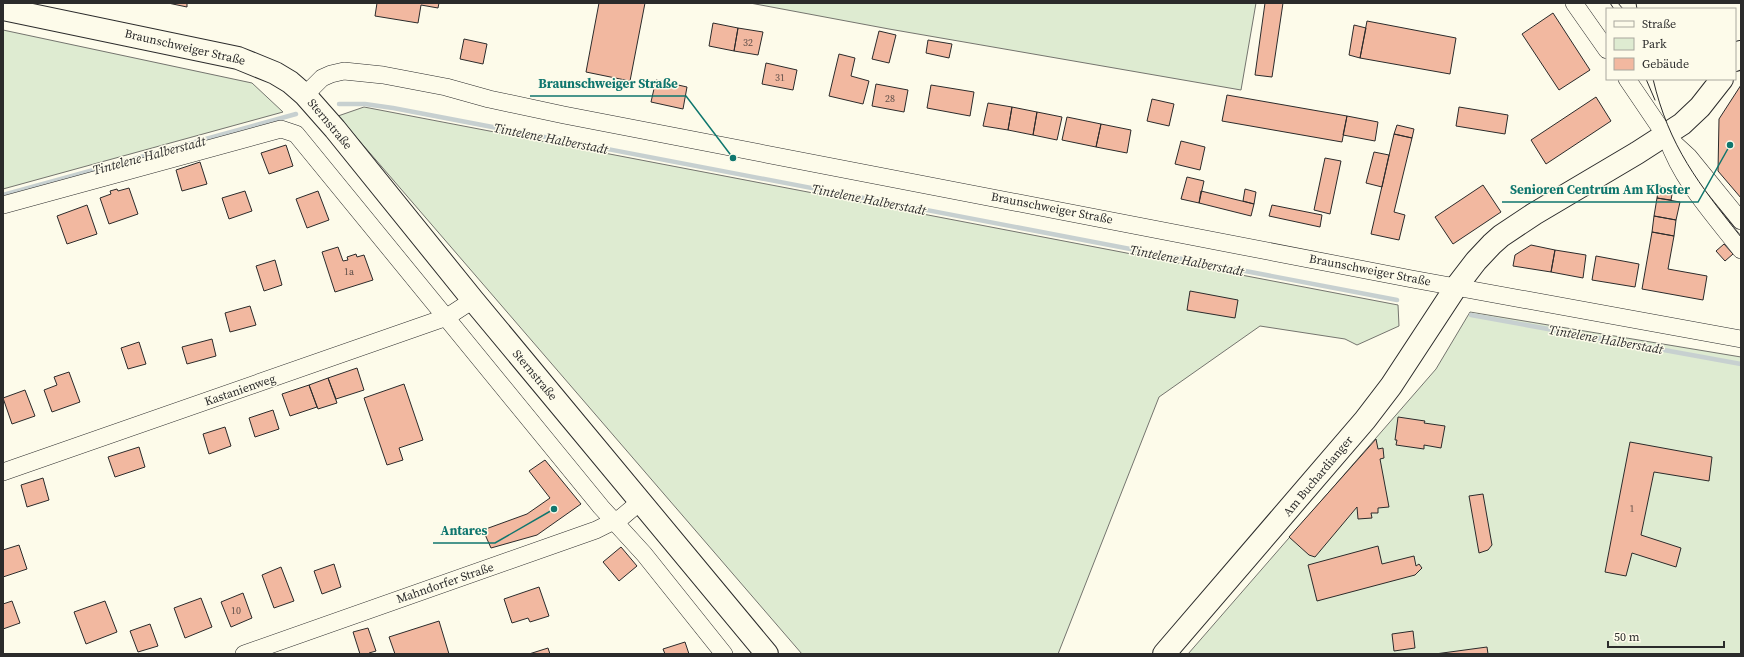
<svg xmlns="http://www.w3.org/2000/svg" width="1744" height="657" viewBox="0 0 1744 657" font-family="'Source Serif 4',serif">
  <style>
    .green { fill: #deebd1; stroke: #74746e }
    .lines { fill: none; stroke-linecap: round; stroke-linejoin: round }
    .stream { stroke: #c7d0d0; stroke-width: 4.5 }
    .building { fill: #f2b8a0; stroke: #2b2b2b }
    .minor-casing { stroke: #2b2b2b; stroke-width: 18 }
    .major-casing { stroke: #2b2b2b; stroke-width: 24 }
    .minor { stroke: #fdfbea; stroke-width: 17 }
    .major { stroke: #fdfbea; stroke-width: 22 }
    .tram { stroke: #2b2b2b; stroke-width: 1 }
    .labels { text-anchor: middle; stroke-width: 3; stroke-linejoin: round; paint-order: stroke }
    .number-label { font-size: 10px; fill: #5d4e48 }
    .street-label { font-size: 12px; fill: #2b2b2b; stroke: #fdfbea }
    .water-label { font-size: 13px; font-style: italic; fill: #2b2b2b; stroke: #fdfbea }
    .leader { fill: none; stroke: #0f766e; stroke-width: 1.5 }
    .callout-dot { fill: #0f766e; stroke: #fdfbea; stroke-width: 1.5 }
    .callout-label { font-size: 13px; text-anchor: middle; font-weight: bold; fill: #0f766e; stroke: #fdfbea; stroke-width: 3; stroke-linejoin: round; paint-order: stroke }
  </style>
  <rect width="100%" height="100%" fill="#fdfbea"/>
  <path class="green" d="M750,3H1256L1241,90L889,29Z
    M3,30L252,83L283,112L3,189Z
    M364,107L1398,305L1399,326L1357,345L1345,339L1260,326L1159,397L1058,654H802L338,116Z
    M1470,312L1741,357V654H1188L1436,369Z"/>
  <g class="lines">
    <path class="stream" d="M339,104H365L393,108L1397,300
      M3,195L296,114
      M1471,315L1741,364"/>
  </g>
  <path class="building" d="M168,3H187V7Z
    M377,3H439L438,8L421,5L418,23L375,16Z
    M599,3H645L630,81L586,72Z
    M1265,3H1283L1272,77L1255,75Z
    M1553,13L1590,70L1559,90L1522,34Z
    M1367,21L1456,38L1450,74L1360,58Z
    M713,23L738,28L734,51L709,46Z
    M1354,25L1366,28L1360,58L1349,55Z
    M738,28L763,32L758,55L734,51Z
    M879,31L896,35L889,63L872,59Z
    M464,39L487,44L483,64L460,59Z
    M928,40L952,44L949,58L926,53Z
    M839,54L855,58L851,76L869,81L863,104L829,96Z
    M766,63L797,70L793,90L762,84Z
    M656,80L687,87L683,109L651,102Z
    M876,84L908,90L904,112L872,106Z
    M931,85L974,92L970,116L927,108Z
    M1741,85V198L1718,171L1719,119Z
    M1227,95L1347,116L1342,142L1222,121Z
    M1596,97L1611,121L1546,164L1531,140Z
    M1152,99L1174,104L1169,126L1147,121Z
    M988,103L1012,107L1008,130L983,126Z
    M1012,107L1037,112L1033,135L1008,130Z
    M1459,107L1508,115L1505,134L1456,126Z
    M1037,112L1062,117L1057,140L1033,135Z
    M1347,116L1378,122L1375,141L1343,135Z
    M1067,117L1101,124L1096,147L1062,140Z
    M1101,124L1131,130L1127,153L1096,147Z
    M1397,125L1414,129L1412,138L1394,134Z
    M1394,134L1412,138L1394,212L1405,215L1399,240L1371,234Z
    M1181,141L1205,147L1200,170L1175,164Z
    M286,145L293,166L269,174L261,153Z
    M1374,152L1389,155L1382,187L1366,183Z
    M1325,158L1341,161L1330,214L1314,210Z
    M200,162L207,184L182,191L176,170Z
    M1187,177L1204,181L1199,203L1181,199Z
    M1483,185L1501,212L1453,244L1435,217Z
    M1659,186L1673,189L1671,200L1657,198Z
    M129,188L138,214L109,224L100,198L111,194L110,191L117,189L118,191Z
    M1245,189L1256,192L1254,204L1243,201Z
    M245,191L252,211L229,219L222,198Z
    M318,191L329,220L307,228L296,199Z
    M1201,191L1254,204L1251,216L1199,203Z
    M1657,198L1680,202L1676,220L1654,216Z
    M87,205L97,234L67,244L57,216Z
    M1272,205L1322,215L1320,227L1269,216Z
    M1654,216L1676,220L1674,236L1652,232Z
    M1652,232L1674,236L1668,269L1707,276L1703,300L1642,289Z
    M1724,244L1733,254L1725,261L1716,251Z
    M1531,245L1555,250L1551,272L1513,266L1515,255Z
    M338,247L343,261L348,260L347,257L356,254L357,257L364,255L373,280L335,292L322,252Z
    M1555,250L1586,255L1583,278L1551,272Z
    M1596,256L1639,264L1635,287L1592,280Z
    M275,260L282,285L264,291L256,266Z
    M1190,291L1238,300L1235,318L1187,310Z
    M250,306L256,325L230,332L225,313Z
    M212,339L216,356L187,364L182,347Z
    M139,342L146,364L128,369L121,348Z
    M357,368L364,390L336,399L328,378Z
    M69,372L80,402L52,412L44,390L57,385L54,377Z
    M328,378L337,403L318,409L309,385Z
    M404,384L423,440L399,448L403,460L387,465L364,398Z
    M309,385L317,407L290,416L282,394Z
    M25,390L35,416L12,424L3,398Z
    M273,410L279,429L255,437L249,418Z
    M1398,417L1425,421L1424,423L1445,426L1441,448L1424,445V449L1396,445L1397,440H1395Z
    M225,427L231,446L209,454L203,434Z
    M1376,439L1378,449L1383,448L1384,458L1380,459L1389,507L1378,508V513H1371L1372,518L1358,519L1357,507L1315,557L1309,555L1289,537Z
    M1630,442L1712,457L1709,481L1654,472L1641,535L1681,548L1676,567L1632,553L1626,576L1605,572Z
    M139,447L145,467L115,477L108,457Z
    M545,460L581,504L537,535L491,548L483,530L527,514L550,498L529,471Z
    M43,478L49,500L27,507L21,485Z
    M1483,494L1492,545L1488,550L1479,553L1469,496Z
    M19,545L27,569L3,577V550Z
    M1378,546L1382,564L1414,556L1416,566L1419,564L1422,568L1415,575L1317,601L1308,565Z
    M621,547L637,566L619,581L603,562Z
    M334,564L341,587L322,594L314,571Z
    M281,567L294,601L274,608L262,575Z
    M539,587L549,616L530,622L528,618L512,623L504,599Z
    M243,593L252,618L231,627L221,602Z
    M201,598L212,627L185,638L174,608Z
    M12,601L20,623L3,629V604Z
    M105,601L117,632L86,644L74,612Z
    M439,621L449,654H395L389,637Z
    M150,624L158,646L138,652L130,631Z
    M368,628L376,651L369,653L370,654H360L353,632Z
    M1413,631L1415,648L1394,651L1392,634Z
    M685,642L689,654H665L663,649Z
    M1487,647L1488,654H1435Z
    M548,648L550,654H529Z"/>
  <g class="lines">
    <g class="minor-casing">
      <path id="minor" d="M1574,3L1607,50
        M1627,79L1665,135L1689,157L1741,221
        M305,95L322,78L331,74L344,71L383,75L446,87L489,99L564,115L1412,279L1741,339
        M1667,138C1682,181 1713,214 1741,250
        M3,205L281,129L296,134L601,507L644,554L724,654
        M3,472L447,317L473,300
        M244,654L596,530L622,517L641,501"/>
    </g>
    <g class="major-casing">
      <path id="major" d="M3,9L238,58L275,73L290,82L305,95L335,129L473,300L767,654
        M1735,60L1741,52
        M1164,654L1365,420L1391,386L1456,287L1476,261L1492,244L1501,236L1534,214L1637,153L1682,124L1700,107L1722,79"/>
    </g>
    <use href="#minor" class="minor"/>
    <use href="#major" class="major"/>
    <path class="tram" d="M1610,3L1614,9
      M1618,3L1623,9
      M1636,3L1637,9
      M1646,79L1655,100
      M1653,79C1669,147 1699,184 1741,237"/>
  </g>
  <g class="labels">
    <g class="number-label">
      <text x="748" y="46">32</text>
      <text x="780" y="81">31</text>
      <text x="890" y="102">28</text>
      <text x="349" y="275">1a</text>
      <text x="1632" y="512">1</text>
      <text x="236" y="614">10</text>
    </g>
    <g class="street-label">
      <text transform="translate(185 47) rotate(13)" y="4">Braunschweiger Straße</text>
      <text transform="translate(330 124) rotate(50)" y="4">Sternstraße</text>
      <text transform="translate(1052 208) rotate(11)" y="4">Braunschweiger Straße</text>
      <text transform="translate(1370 270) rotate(11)" y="4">Braunschweiger Straße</text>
      <text transform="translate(535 375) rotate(50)" y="4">Sternstraße</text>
      <text transform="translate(240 390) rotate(-19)" y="4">Kastanienweg</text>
      <text transform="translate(1318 476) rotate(-50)" y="4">Am Buchardianger</text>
      <text transform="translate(445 583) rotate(-19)" y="4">Mahndorfer Straße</text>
    </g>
    <g class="water-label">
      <text transform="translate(551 138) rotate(11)" y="5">Tintelene Halberstadt</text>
      <text transform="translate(149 155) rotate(-15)" y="5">Tintelene Halberstadt</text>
      <text transform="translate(869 199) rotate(11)" y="5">Tintelene Halberstadt</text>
      <text transform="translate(1187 260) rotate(11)" y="5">Tintelene Halberstadt</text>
      <text transform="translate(1606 339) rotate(10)" y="5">Tintelene Halberstadt</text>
    </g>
  </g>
  <path class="leader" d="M733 158L686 96H530M1730 145L1698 202H1502M554 509L495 543H433"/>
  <g class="callout-dot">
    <circle cx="733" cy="158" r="4"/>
    <circle cx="1730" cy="145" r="4"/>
    <circle cx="554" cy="509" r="4"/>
  </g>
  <g class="callout-label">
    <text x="608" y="88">Braunschweiger Straße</text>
    <text x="1600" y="194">Senioren Centrum Am Kloster</text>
    <text x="464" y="535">Antares</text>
  </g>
  <rect width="1744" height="657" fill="none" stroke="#2b2b2b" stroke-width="8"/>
  <rect x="1606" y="8" width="130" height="72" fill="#fdfbea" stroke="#a9a89e"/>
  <rect x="1614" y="21" width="20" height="6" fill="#fdfbea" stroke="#a9a89e"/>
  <text x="1642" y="28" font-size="12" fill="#2b2b2b">Straße</text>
  <rect x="1614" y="38" width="20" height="12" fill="#deebd1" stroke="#a9a89e"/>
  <text x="1642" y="48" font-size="12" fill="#2b2b2b">Park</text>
  <rect x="1614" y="58" width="20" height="12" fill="#f2b8a0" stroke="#a9a89e"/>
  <text x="1642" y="68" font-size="12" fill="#2b2b2b">Gebäude</text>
  <path d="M1608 641v6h116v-6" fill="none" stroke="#2b2b2b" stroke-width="2"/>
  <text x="1614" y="641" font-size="12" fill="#2b2b2b" stroke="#fdfbea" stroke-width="3" paint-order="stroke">50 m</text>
</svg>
